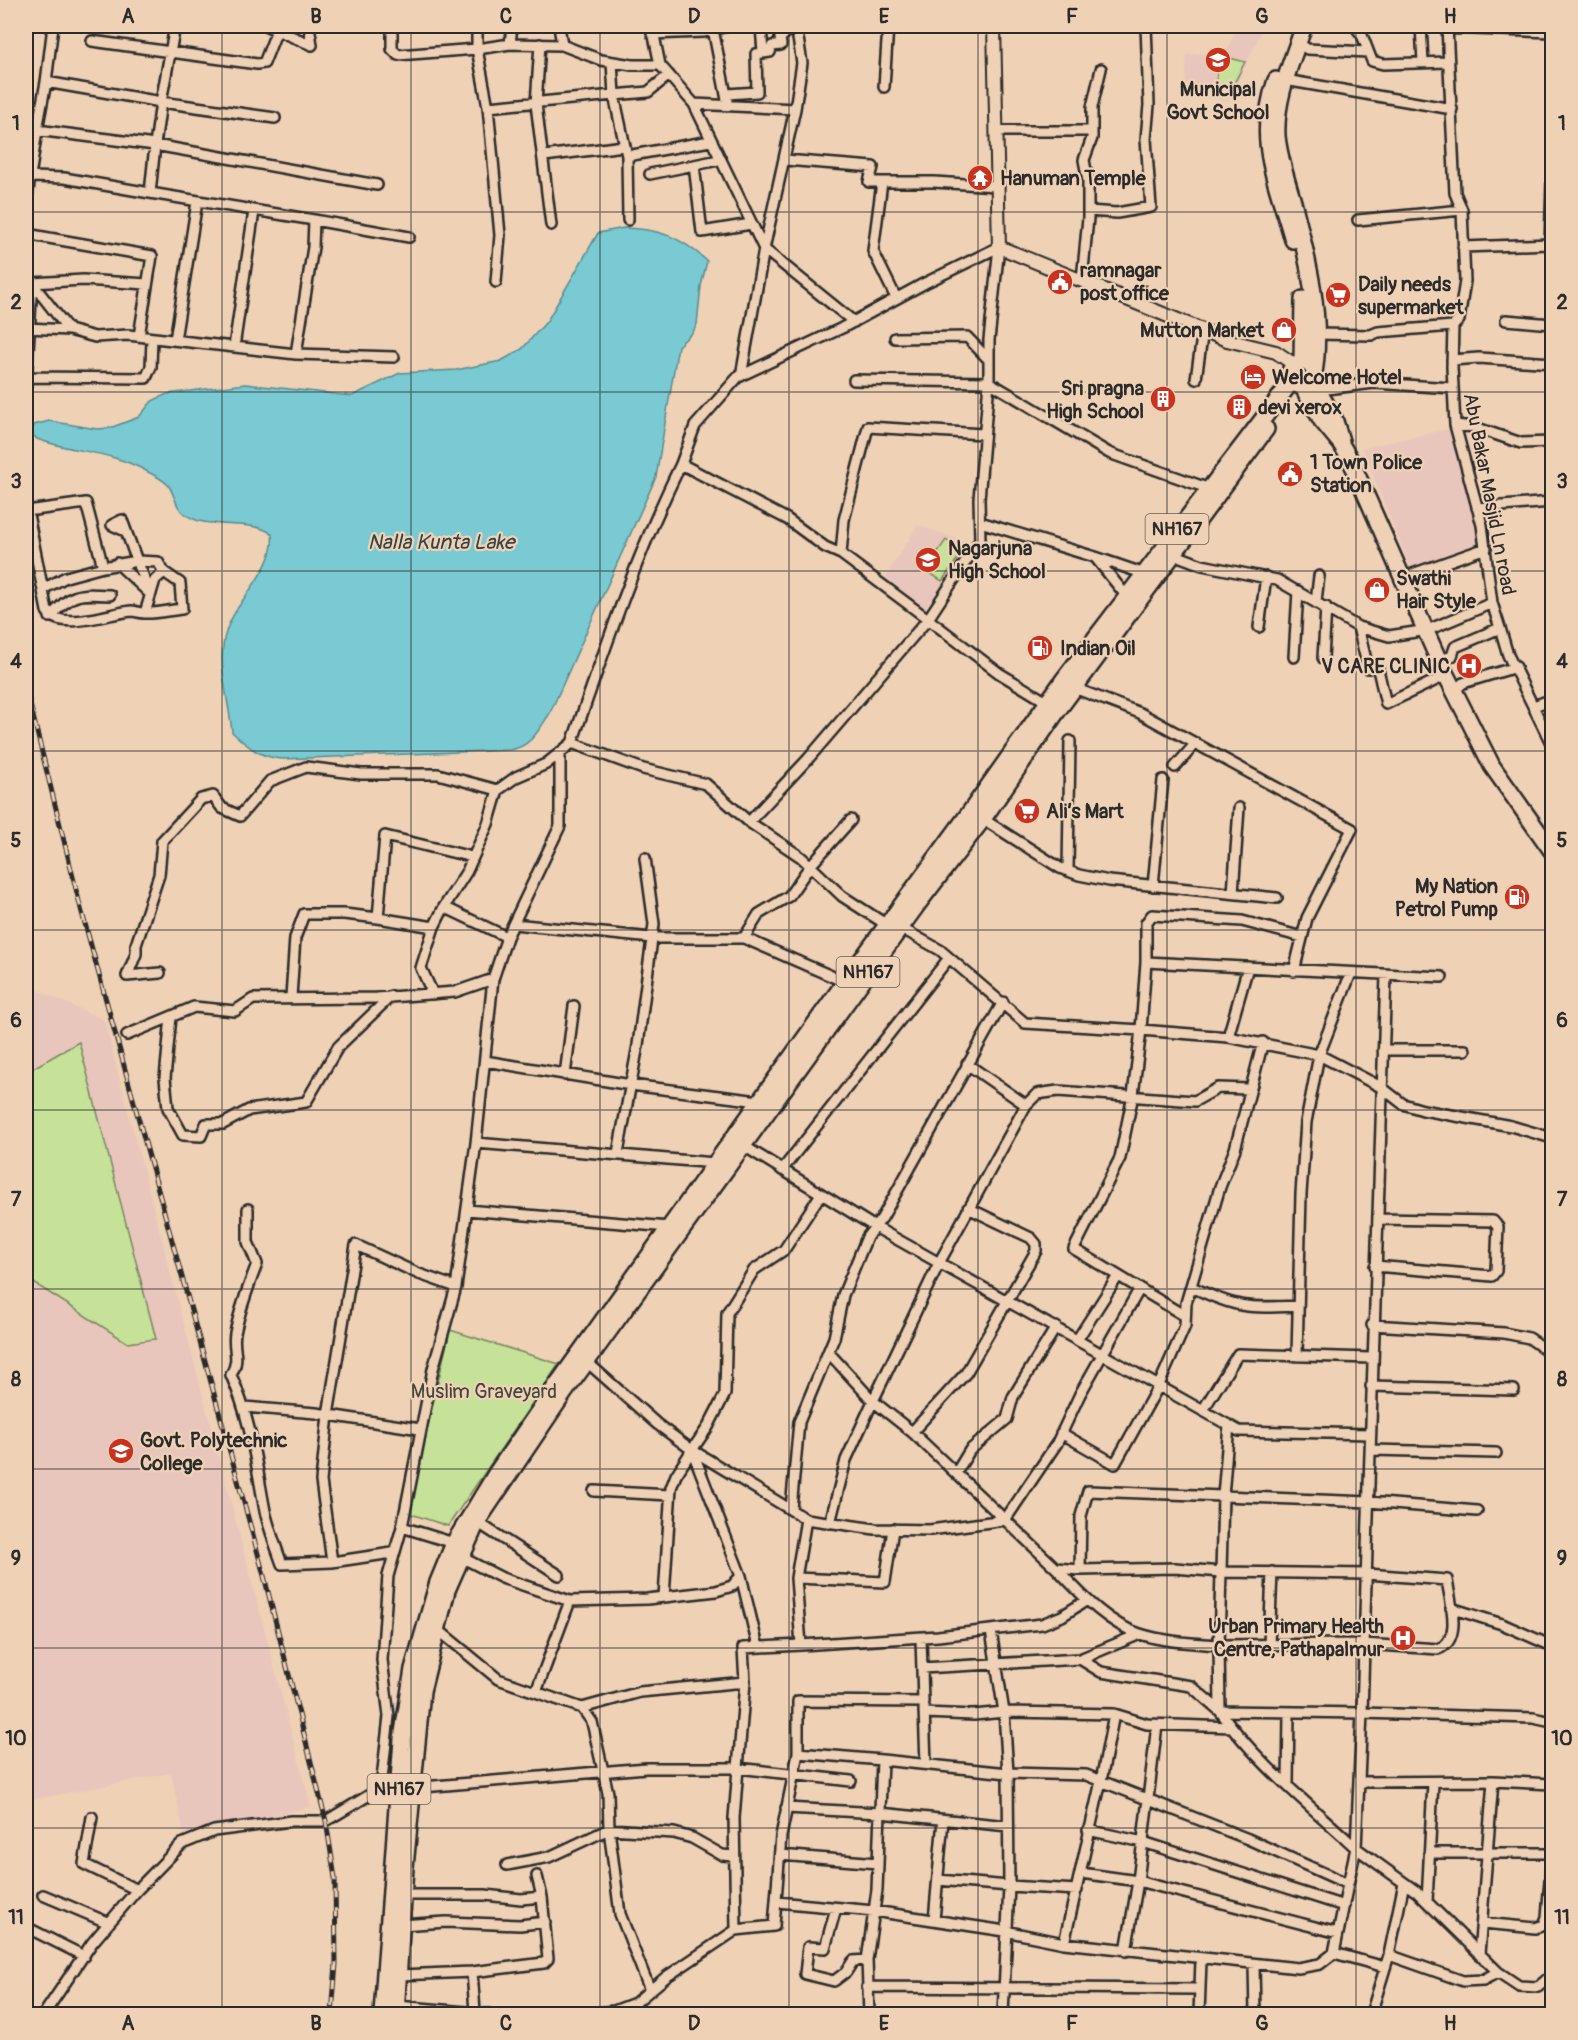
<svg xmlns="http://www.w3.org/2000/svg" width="1578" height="2040" viewBox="0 0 1578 2040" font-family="Pangolin,sans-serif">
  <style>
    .built { fill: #e9c6bc }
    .green { fill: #c6e198; stroke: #788662; stroke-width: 1.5 }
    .water { fill: #79cad2; stroke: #5a8a8f; stroke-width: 1.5 }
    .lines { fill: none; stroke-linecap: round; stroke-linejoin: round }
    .minor-casing { stroke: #2b2b2b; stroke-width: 14 }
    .tertiary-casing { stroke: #2b2b2b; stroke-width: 16 }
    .primary-casing { stroke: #2b2b2b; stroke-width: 20 }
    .trunk-casing { stroke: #2b2b2b; stroke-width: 20 }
    .minor { stroke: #efd1b5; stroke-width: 9 }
    .tertiary { stroke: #efd1b5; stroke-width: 12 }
    .primary { stroke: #efd1b5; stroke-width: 15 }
    .trunk { stroke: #efd1b5; stroke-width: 15 }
    .rail-casing { stroke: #2b2b2b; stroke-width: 5 }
    .rail { stroke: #efd1b5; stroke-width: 3; stroke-dasharray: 9; stroke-linecap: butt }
    .grid { fill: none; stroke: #2b2b2b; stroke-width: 1.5; stroke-opacity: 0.55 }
    .labels { text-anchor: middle; stroke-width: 4.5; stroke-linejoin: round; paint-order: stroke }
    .shield { fill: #efd1b5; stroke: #665d54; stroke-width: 1.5 }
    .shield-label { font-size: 18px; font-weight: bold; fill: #2b2b2b }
    .poi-label { font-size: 20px; font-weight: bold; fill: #2b2b2b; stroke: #efd1b5; text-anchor: start }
    .street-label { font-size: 20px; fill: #2b2b2b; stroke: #efd1b5 }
    .park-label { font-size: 20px; fill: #42463b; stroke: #efd1b5 }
    .water-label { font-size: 21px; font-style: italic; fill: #374344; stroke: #efd1b5 }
    .neatline { fill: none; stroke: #2b2b2b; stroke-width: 2 }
    .grid-label { font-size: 20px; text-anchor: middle; font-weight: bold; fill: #2b2b2b }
  </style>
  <rect width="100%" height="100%" fill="#efd1b5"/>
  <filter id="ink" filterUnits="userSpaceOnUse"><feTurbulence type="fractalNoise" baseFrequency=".0167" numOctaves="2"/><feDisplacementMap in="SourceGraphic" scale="12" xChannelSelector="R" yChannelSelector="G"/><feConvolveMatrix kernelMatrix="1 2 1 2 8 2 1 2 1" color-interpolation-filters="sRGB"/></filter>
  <g filter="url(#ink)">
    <path class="built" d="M1238,26H1264L1228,102L1185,90L1187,55L1227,51Z
      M1453,428L1482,545L1411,570L1362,448Z
      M918,525L971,544L929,611L885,577Z
      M26,985L104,1020L311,1807L184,1834L171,1773L26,1801Z"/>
    <path class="green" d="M1219,55L1245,62L1228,95L1215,91Z
      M946,540L963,551L942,581L925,570Z
      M79,1042L156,1339L128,1343L26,1278V1072Z
      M450,1330L559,1364L448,1526L408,1513Z"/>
    <path class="water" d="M624,228C660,229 681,237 707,261L701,286L697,324L693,332L678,346L656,477L550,713C539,730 530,748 509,750L283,759C261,758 248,747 232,732C229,700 216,663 226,632C235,600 277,568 272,534C255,520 218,528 196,520C173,510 179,503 169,486C165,481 156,476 150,473C108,449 77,454 37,439L31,433L34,425L49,421L97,429L110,428L139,417L152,401L167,394L245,384L352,396L400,373L456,370L501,361L522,349L547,321L598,233Z"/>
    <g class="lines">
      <g class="minor-casing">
        <path id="minor" d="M267,26L312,45L309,26
          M392,26V49L398,55L477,49L488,107L500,235L496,282
          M477,26V49L510,44L562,45L601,60L632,65H660
          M559,26L562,45
          M652,26L660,65L694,104
          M761,26L763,53
          M1355,26L1362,35L1372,61L1383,64L1448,62
          M1421,26L1423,62
          M1447,26L1455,193L1462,210L1465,281L1459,320L1453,326L1452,367L1455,425L1482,525L1492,603L1500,628L1508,655L1552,745
          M1447,28L1552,32
          M713,29L727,100
          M652,34L703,32L728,26
          M92,41L257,64L264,63L277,30
          M1298,42L1307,49L1368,52
          M510,44L512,26
          M540,44L536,104L551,225
          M1285,80L1452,109
          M46,82L161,102L175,26
          M884,87L888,26
          M727,94L757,92L756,54L770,52L772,46L781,45L780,38L794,26
          M694,104L795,109L764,249Z
          M488,107L614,95L612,62
          M795,109L802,63L796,26
          M275,118L161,102L155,145L377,185
          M996,131H1092
          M544,156L624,146
          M627,156L710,141
          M719,160L694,165L702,232L751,224
          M785,160L873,167L869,182H934L996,186
          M650,174L694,165
          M30,177L64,178L150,193L155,145L37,130L46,82L53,26
          M882,182L873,251L896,298
          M150,193L314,220L313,247L296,354
          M26,204L37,130
          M1088,211L1117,213L1151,207L1146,139L1149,105L1146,26
          M314,220L409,237
          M628,220L627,156L614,95L648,92L669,75
          M1358,220L1462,210
          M26,234L152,256L139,336
          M999,247L989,340V382L979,499L980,540L928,619L999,673L1050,704
          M1463,247L1550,244L1552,182
          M26,277L32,283L26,385
          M1082,280L1088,218V181L1084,160L1092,138V107L1101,69
          M32,283L83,280L147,284
          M32,283L69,330
          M1506,320L1552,324
          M27,328L69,330L95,337L128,335L296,354L394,357
          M1316,334L1371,335L1378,332L1453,326
          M895,338L967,337L989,360
          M175,340L197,202
          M234,347L254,211
          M1452,360L1479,358L1552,363
          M741,376L764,249L854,322
          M27,377L146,378L151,367L152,338
          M1196,379L1203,330
          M854,380L989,382L1109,453L1207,488
          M1319,390L1374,383L1452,388
          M1455,425L1474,427L1521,443L1552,442
          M983,434L868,427L844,520L841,554L825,547L787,519L681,464L695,426L738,377L842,328L925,283L999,247
          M681,464C637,553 605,649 572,743L643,769L706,784L749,822L801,857L842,896L887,925
          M26,504L47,611C59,632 110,613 131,611C136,611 139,613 144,613C156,614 170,610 182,609L180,583L164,572L158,562L137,561L151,594
          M1477,508L1552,502
          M27,511L86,503L103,567L66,577L43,589
          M980,522L1095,557L1128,598
          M1173,554L1202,565L1277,580L1358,627L1389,636L1428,630L1492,603
          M1095,557L1145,574
          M117,563L148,592
          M103,567L137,561L122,520L112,525L125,531
          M1401,578L1486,548
          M1316,601L1319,576
          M145,613L155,580L164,572
          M50,617C72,593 77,593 110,595
          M1259,627L1266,577
          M1358,627L1368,668L1377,665L1386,704L1447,675
          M1294,657L1298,591
          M1323,658L1326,607
          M1439,661L1452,656L1455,647L1500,628
          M1074,688L1140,713L1352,829L1307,918L1294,971
          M1455,690L1463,683L1516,667
          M1534,706L1552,699
          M1175,767L1196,743
          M983,819L1060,868L1079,875L1109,881L1277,898
          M749,822L808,759L928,619L841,554
          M1068,871L1070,741
          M1153,886L1163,780
          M1233,893L1239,808
          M378,918L434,927L444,907
          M514,924L652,938H744L845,982
          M901,928L940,950L1025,1023L1141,1030L1146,962L1442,977
          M507,937L444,907L467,871L488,824L498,790L516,777L546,764L572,743
          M744,938L759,914L789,896L810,866L851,820
          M1146,962V923L1152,915L1242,921L1302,937
          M160,973L127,976L136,954V945L159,875L162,841L201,799L213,796L222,808L240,816L270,781L306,767L361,774H438L498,790
          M433,994L421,968L434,927
          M291,997L295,938L304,914H344L378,918L385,836L472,857
          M171,1017L165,1078L168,1108L183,1135L201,1136L206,1124H223L249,1110L306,1102L338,1047L391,996
          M127,1035L194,1007L235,1011L253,999L377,998L455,992L493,979
          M1228,1037L1248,967
          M1383,1050H1465
          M485,1061L631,1085L759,1101
          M565,1075L574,1006
          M1026,1105L1037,1094L1058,1091L1195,1101L1218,1088L1249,1089
          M476,1143L715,1163
          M744,1146L875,1227L1239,1431L1370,1434
          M618,1153L638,1045L654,924L645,858
          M782,1170L949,958
          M821,1194L784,1250L754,1270L727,1313L725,1394L708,1427L692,1450L806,1519L875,1529L930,1530L1005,1520L1057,1443L1080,1394L1140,1288
          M248,1209V1242L257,1264C248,1287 240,1309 235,1333C232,1351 241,1357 231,1375C251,1419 256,1464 265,1511C269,1529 276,1547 282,1564L332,1562L392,1553
          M467,1210L669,1227
          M1375,1266L1492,1276L1496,1271L1498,1227L1493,1221L1378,1219
          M1192,1287C1238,1309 1248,1308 1298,1306
          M1185,1316L1074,1249L1120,1158L1133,1095L1141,1030L1228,1037L1319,1055L1351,973
          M1372,1325L1504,1333L1529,1338L1552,1354
          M1077,1340L1118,1276
          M829,1353L873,1401L912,1432L1056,1568L1080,1570L1081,1516L1088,1491L1223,1496L1221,1572L1175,1568L1080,1570
          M1297,1356L1301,1194L1306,1122L1319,1055L1381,1087L1403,1104L1423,1110L1511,1126L1552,1138
          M1371,1386L1514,1390
          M244,1407L316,1413L420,1429
          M1203,1410L1238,1354L1371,1358
          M1229,1425L1223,1496L1369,1502L1477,1511
          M912,1432L966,1373L1036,1251V1244L1031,1238L968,1208
          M1061,1433L1115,1464L1159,1385L1185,1326L1186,1303L1220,1187L1235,1149L1263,1042
          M1372,1450L1496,1453
          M956,1473L970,1450L1007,1419L1013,1397L1056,1327
          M594,1491L670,1495
          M791,1509L799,1422L834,1338L843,1295L867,1237L882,1218L1003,1002
          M806,1519L796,1578L801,1645L938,1636L1042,1624L1062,1616L1087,1600
          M477,1522L559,1575
          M830,1523L846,1460L873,1401L939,1263L1026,1105L967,1064
          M402,1527L457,1544
          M461,1557L502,1578L570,1601L647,1599L716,1591L732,1586L741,1576L692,1450L657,1424L587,1362
          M332,1562L321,1481L328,1415L356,1245L419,1274L456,1287
          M1056,1568C1080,1593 1106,1623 1140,1634C1165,1642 1193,1643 1219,1645L1220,1711
          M1221,1572L1367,1574L1447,1580C1450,1601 1463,1640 1438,1649L1364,1644L1219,1645Z
          M741,1576L758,1647
          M796,1578L885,1582L893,1529
          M664,1597L671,1488L676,1475L692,1450
          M1451,1608L1502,1624L1552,1646
          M436,1628L498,1679L582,1708L592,1722L608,1793L609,1829L620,1914L650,1990
          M1269,1645L1272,1572
          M1080,1659L1101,1672L1191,1686L1220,1711
          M922,1668L1080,1659L1140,1634
          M536,1692L570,1601
          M582,1708L640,1692L745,1682L743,1648L801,1645
          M924,1708L926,1764
          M924,1713L974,1715L1004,1712L991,1631
          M1552,1722L1533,1718L1362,1713L1356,1848L1417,1892L1498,1972L1519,1986L1538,1987L1552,1975
          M1232,1727L1147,1724L1114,1714L1004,1712L1008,1773L1086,1775L1248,1839L1348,1884L1356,1848C1310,1805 1256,1763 1220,1711L1362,1713C1370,1467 1376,1221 1386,975
          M798,1753V1701L923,1702L921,1638
          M1493,1781L1552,1784
          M1360,1782L1493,1781L1479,1954
          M1288,1784L1289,1712
          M381,1788L389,1716L382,1660L388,1576L402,1527L433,1369L456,1287L476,1143L493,979L507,937L560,826V753
          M411,1788L646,1768H738L851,1781
          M786,1808L880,1813L1008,1826
          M92,1817L84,1864L137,1890
          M1088,1830L1143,1842L1344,1906
          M1429,1853H1552
          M780,1855L878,1863
          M507,1865L549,1857L609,1829L674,1833L692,1838L722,1855L734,1856
          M1081,1873L1138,1881L1338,1933
          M43,1895L109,1923
          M403,1895H485L521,1899L542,1897
          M777,1902L874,1911L1005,1931L1064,1943L1298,1968L1320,1964L1334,1953L1348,1884
          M1427,1902L1433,1782
          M836,1908L825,1948L808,1947L805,1974L834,1981L846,1972L853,1961L867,1960
          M934,1920L943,1820
          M1483,1923L1535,1928L1544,1925L1547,1917L1552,1855
          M401,1925L446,1922L520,1925L545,1922
          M26,1927L84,1956
          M736,1930L734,1818L745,1682
          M1064,1943L1101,1781L1114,1714
          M1126,1951L1138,1881L1157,1725
          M1334,1953L1385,1967
          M1389,1955L1463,1981L1483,1980L1498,1972
          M1254,1965L1255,2014
          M472,1972L544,1963L548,1959L542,1897L537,1876
          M399,1975L472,1972L475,2011
          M867,1987L1199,1989
          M397,2006L489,2014
          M44,2014L92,1943L137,1890L182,1844L214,1831L291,1821H326L381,1788L400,1782
          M588,2014L614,2011L635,2003L666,1977L736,1930L774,1926L781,1836L798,1753L882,1760
          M869,2014L867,1960L877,1890L882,1760L1008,1773L1009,1886L938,1880
          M1003,2014L1009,1886L1077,1890
          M1199,2014L1201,1960
          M1371,2014L1389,1955L1404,1883"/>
      </g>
      <g class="tertiary-casing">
        <path id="tertiary" d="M994,26L999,247L1227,340L1276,352L1295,365"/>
      </g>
      <g class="primary-casing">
        <path id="primary" d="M1312,380L1334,418L1341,441
          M1302,386L1322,421L1341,444L1351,461L1439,661L1492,766L1552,851"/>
      </g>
      <g class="trunk-casing">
        <path id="trunk" d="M1304,26C1292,61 1275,98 1277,136C1279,158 1287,181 1293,202C1307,256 1323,317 1314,373
          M1276,80C1255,141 1277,182 1293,240
          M1302,362L1303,299
          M1290 374a12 12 0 1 1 24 0a12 12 0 1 1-24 0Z
          M382,2014L402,1739L413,1669L438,1582L454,1543L497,1472L556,1386L845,982L973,808L1064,679L1292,381
          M396,2014L405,1867L422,1691L447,1590L477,1522L564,1393L917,905L983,819L1058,710L1266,429"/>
      </g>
      <use href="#minor" class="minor"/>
      <use href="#tertiary" class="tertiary"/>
      <use href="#primary" class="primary"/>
      <use href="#trunk" class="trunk"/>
      <g class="rail-casing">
        <path id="rail" d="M26,688L81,909L263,1572L326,1821L335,1878L336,1964L332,2014"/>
      </g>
      <use href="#rail" class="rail"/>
    </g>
  </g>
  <path class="grid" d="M222,26V2014M411,26V2014M600,26V2014M789,26V2014M978,26V2014M1167,26V2014M1356,26V2014M26,212H1552M26,392H1552M26,571H1552M26,751H1552M26,930H1552M26,1110H1552M26,1289H1552M26,1469H1552M26,1648H1552M26,1828H1552"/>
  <defs>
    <g id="school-disc" transform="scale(1.35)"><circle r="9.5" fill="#c8321e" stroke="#efd1b5"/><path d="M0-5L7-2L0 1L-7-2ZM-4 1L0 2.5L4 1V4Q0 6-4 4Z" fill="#fff"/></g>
    <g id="temple-disc" transform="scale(1.35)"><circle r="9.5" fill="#c8321e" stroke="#efd1b5"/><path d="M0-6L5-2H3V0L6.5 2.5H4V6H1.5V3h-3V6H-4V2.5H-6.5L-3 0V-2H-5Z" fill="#fff"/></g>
    <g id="civic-disc" transform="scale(1.35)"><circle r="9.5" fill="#c8321e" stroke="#efd1b5"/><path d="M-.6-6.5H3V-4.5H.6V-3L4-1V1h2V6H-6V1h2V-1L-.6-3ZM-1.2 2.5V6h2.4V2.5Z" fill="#fff"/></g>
    <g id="supermarket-disc" transform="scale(1.35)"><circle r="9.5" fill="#c8321e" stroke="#efd1b5"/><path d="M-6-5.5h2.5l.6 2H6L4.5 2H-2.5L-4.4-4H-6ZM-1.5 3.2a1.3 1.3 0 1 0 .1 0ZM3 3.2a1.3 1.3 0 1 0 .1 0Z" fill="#fff"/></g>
    <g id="shop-disc" transform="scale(1.35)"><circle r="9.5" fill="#c8321e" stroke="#efd1b5"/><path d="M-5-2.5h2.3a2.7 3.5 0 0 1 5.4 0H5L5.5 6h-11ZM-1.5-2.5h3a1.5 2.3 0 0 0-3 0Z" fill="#fff"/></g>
    <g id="hotel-disc" transform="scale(1.35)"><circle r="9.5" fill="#c8321e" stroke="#efd1b5"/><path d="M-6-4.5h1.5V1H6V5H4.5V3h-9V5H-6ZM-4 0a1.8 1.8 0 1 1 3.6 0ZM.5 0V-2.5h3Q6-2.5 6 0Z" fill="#fff"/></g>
    <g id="building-disc" transform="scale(1.35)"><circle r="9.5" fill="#c8321e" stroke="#efd1b5"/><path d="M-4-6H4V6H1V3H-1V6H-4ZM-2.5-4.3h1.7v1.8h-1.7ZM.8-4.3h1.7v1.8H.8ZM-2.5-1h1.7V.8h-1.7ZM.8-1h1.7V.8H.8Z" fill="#fff"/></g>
    <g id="fuel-disc" transform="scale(1.35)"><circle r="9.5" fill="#c8321e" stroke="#efd1b5"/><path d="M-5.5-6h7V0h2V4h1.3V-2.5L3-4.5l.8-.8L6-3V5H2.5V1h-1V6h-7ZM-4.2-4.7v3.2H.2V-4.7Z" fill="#fff"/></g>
    <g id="hospital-disc" transform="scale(1.35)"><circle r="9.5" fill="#c8321e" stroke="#efd1b5"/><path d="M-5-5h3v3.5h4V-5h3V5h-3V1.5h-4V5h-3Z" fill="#fff"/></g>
    <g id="university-disc" transform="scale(1.35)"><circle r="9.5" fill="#c8321e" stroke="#efd1b5"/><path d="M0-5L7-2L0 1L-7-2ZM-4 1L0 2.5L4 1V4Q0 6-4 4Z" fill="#fff"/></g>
  </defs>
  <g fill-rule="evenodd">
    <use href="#school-disc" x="1218" y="60"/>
    <use href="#temple-disc" x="980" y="178"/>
    <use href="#civic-disc" x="1060" y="282"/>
    <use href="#supermarket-disc" x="1338" y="295"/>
    <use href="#shop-disc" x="1284" y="330"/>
    <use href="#hotel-disc" x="1253" y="377"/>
    <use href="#building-disc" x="1163" y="399"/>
    <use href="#building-disc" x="1239" y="407"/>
    <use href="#civic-disc" x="1290" y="474"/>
    <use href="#school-disc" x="928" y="560"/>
    <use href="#shop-disc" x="1377" y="590"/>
    <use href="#fuel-disc" x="1040" y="648"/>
    <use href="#hospital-disc" x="1469" y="666"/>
    <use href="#supermarket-disc" x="1027" y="811"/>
    <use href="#fuel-disc" x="1517" y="897"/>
    <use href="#university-disc" x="121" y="1451"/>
    <use href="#hospital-disc" x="1403" y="1638"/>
  </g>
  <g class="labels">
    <g class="shield">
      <rect x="1145.5" y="514" width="63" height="30" rx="4.5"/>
      <rect x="836.5" y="957" width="63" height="30" rx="4.5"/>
      <rect x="367.5" y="1774" width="63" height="30" rx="4.5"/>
    </g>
    <g class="shield-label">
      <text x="1177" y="535">NH167</text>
      <text x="868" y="978">NH167</text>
      <text x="399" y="1795">NH167</text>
    </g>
    <g class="poi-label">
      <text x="1218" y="96" text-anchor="middle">Municipal<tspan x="1218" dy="23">Govt School</tspan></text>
      <text x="1000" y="185">Hanuman Temple</text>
      <text x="1080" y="277">ramnagar<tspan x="1080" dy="23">post office</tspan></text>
      <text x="1358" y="291">Daily needs<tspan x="1358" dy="23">supermarket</tspan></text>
      <text x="1264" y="337" text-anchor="end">Mutton Market</text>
      <text x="1272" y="384">Welcome Hotel</text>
      <text x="1144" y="395" text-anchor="end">Sri pragna<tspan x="1144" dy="23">High School</tspan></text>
      <text x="1258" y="414">devi xerox</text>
      <text x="1310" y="469">1 Town Police<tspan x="1310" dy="23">Station</tspan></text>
      <text x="948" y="555">Nagarjuna<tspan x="948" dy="23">High School</tspan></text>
      <text x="1396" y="585">Swathi<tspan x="1396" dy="23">Hair Style</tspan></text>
      <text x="1060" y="655">Indian Oil</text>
      <text x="1450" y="673" text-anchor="end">V CARE CLINIC</text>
      <text x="1046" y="818">Ali’s Mart</text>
      <text x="1498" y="893" text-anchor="end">My Nation<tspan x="1498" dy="23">Petrol Pump</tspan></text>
      <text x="140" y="1447">Govt. Polytechnic<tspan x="140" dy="23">College</tspan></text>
      <text x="1384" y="1633" text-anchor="end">Urban Primary Health<tspan x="1384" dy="23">Centre, Pathapalmur</tspan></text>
    </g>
    <g class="street-label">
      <text transform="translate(1490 494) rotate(79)" y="7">Abu Bakar Masjid Ln road</text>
    </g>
    <g class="park-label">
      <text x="484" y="1398">Muslim Graveyard</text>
    </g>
    <g class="water-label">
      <text x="441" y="549">Nalla Kunta Lake</text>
    </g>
  </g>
  <rect width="1578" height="2040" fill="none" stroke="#efd1b5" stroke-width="66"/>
  <rect x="33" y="33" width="1512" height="1974" class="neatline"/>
  <g class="grid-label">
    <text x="128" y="23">A</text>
    <text x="316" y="23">B</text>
    <text x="506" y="23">C</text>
    <text x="694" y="23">D</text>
    <text x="884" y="23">E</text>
    <text x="1072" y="23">F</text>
    <text x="1262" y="23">G</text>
    <text x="1450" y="23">H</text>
    <text x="16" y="130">1</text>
    <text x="1562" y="130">1</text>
    <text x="16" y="309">2</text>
    <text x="1562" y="309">2</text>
    <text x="16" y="488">3</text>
    <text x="1562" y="488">3</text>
    <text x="16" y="668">4</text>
    <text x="1562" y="668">4</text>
    <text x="16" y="847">5</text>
    <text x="1562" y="847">5</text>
    <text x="16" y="1027">6</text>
    <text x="1562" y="1027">6</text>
    <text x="16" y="1206">7</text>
    <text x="1562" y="1206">7</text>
    <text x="16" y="1386">8</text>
    <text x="1562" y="1386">8</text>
    <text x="16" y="1565">9</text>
    <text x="1562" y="1565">9</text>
    <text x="16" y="1745">10</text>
    <text x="1562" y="1745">10</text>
    <text x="16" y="1924">11</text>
    <text x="1562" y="1924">11</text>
    <text x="128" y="2030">A</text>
    <text x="316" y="2030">B</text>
    <text x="506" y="2030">C</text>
    <text x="694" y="2030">D</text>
    <text x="884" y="2030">E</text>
    <text x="1072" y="2030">F</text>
    <text x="1262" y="2030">G</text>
    <text x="1450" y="2030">H</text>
  </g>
</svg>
